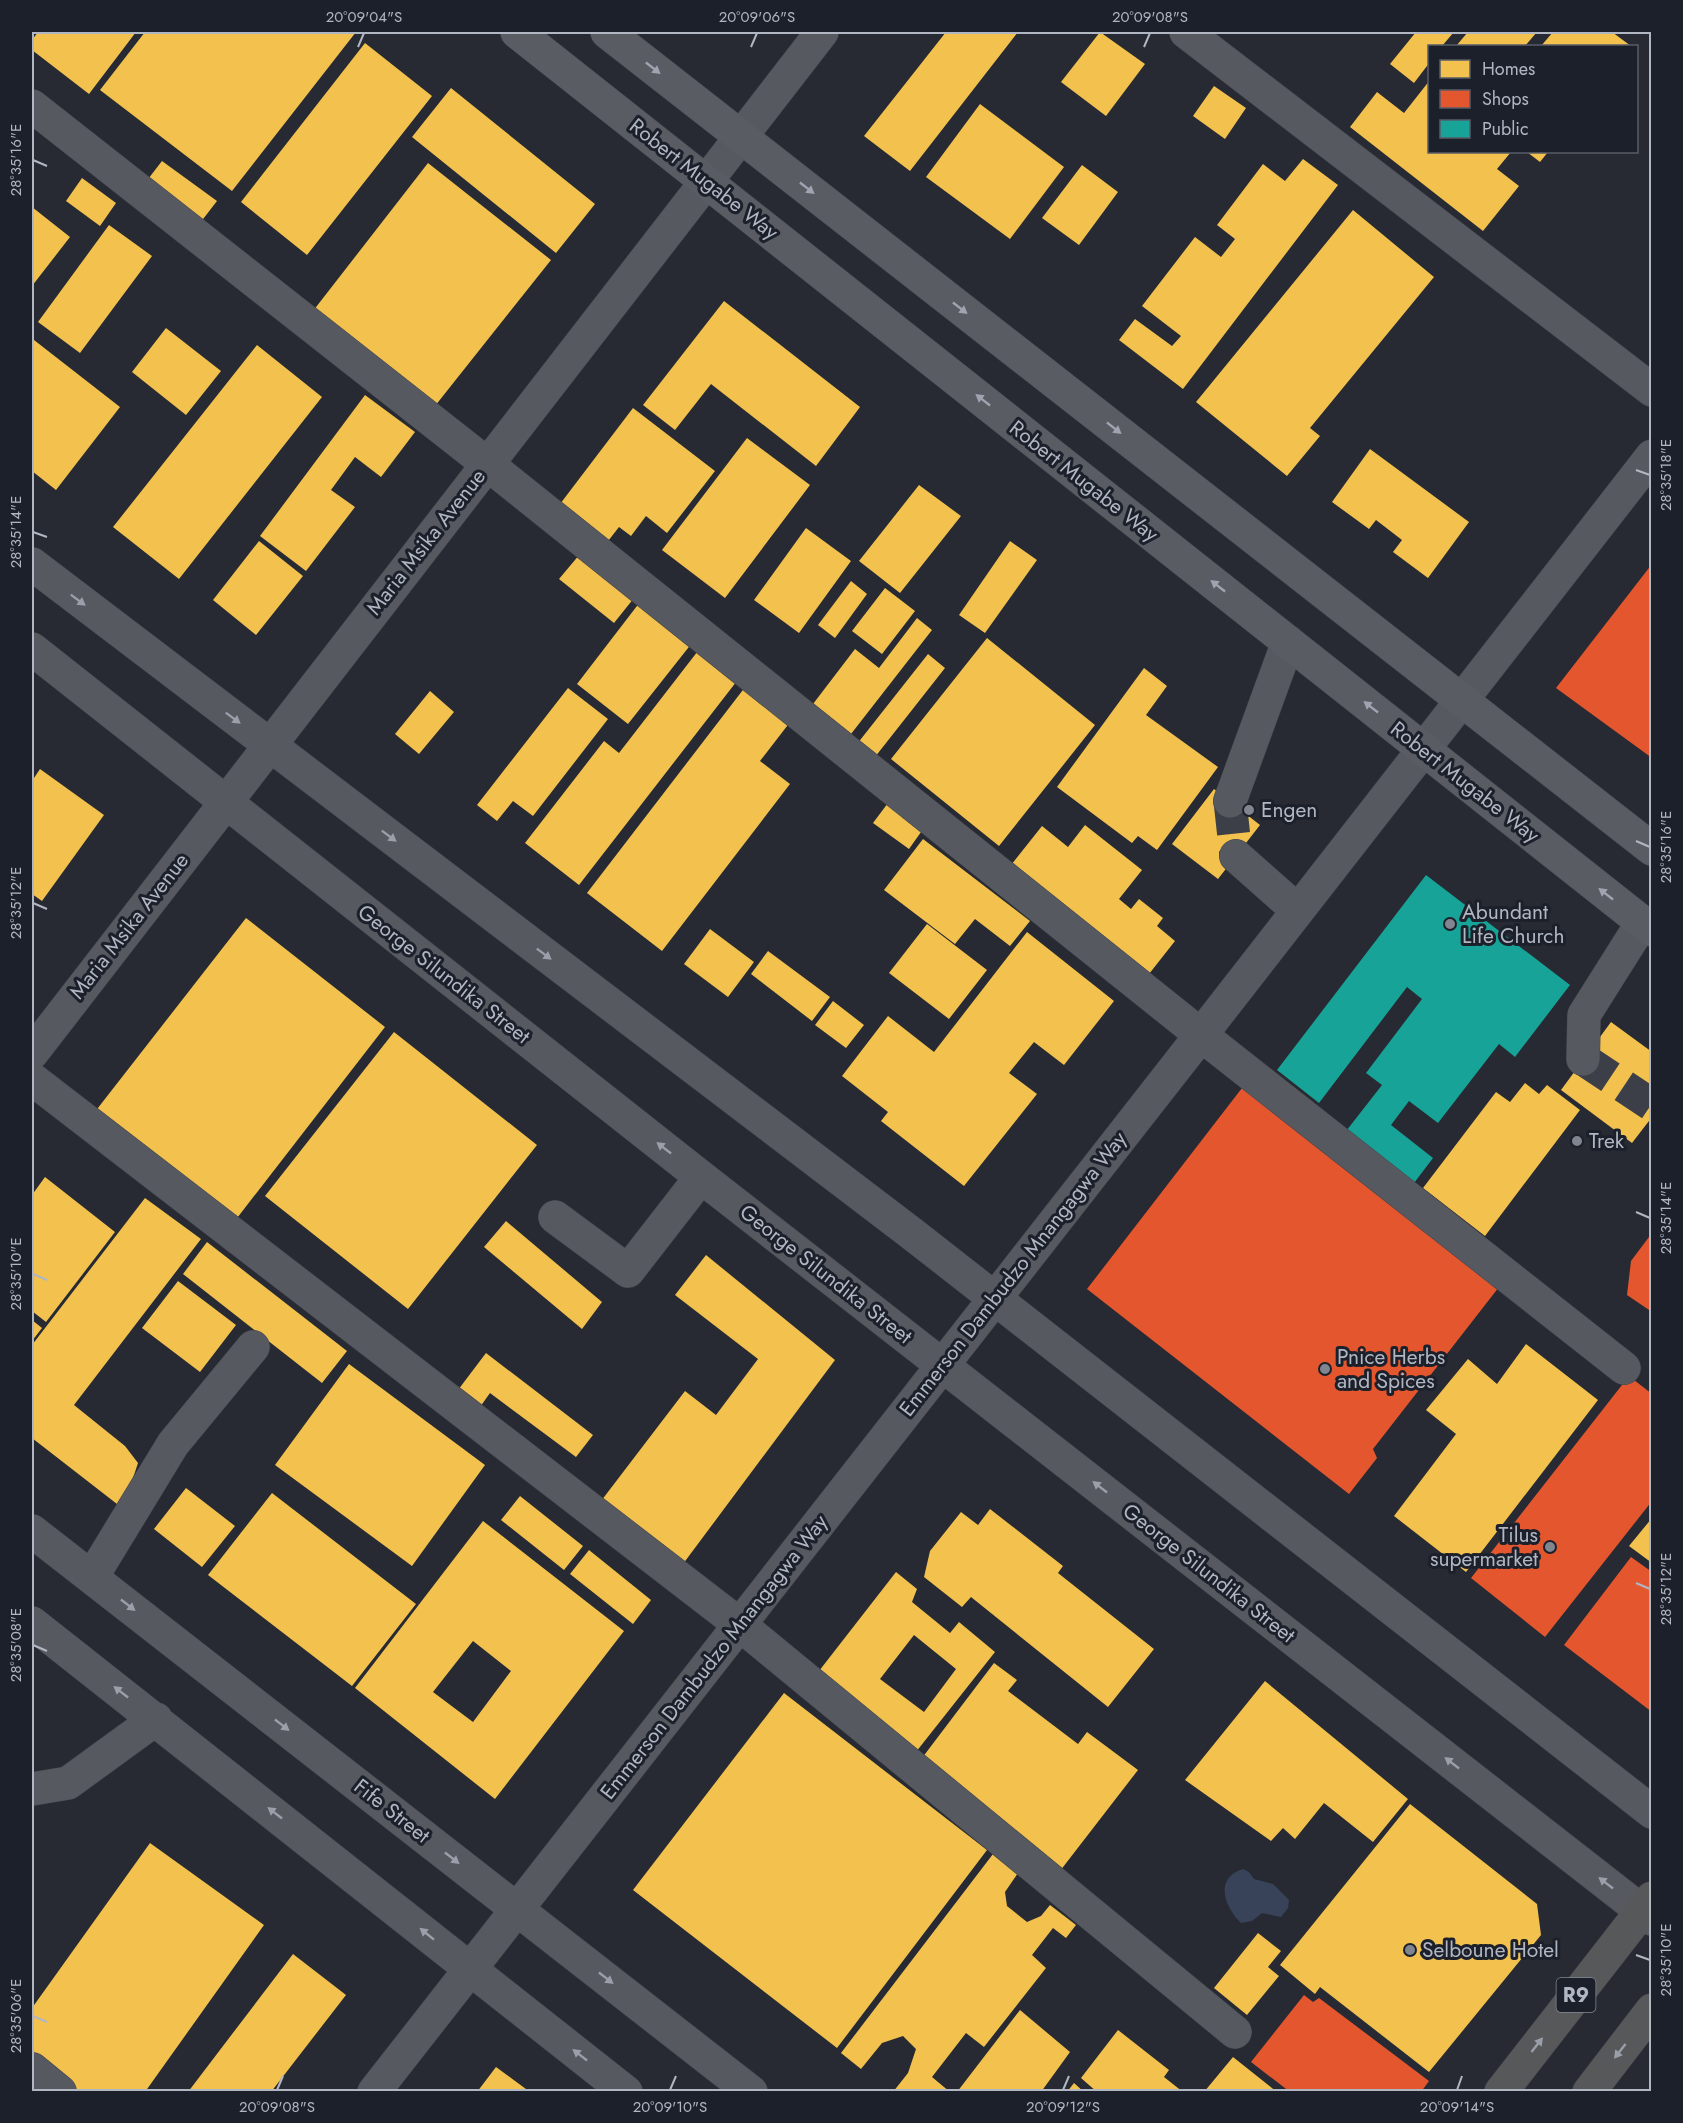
<svg xmlns="http://www.w3.org/2000/svg" width="1683" height="2123" viewBox="0 0 1683 2123" font-family="Jost,sans-serif">
  <style>
    .water { fill: #384359 }
    .homes { fill: #f2c14e; fill-rule: evenodd }
    .shops { fill: #e4572e }
    .public { fill: #17a398 }
    .lines { fill: none; stroke-linecap: round; stroke-linejoin: round }
    .minor-tunnel { stroke: #3c3f48; stroke-width: 33; stroke-dasharray: 33 16; stroke-linecap: butt }
    .minor-casing { stroke: #42454b; stroke-width: 34 }
    .major-casing { stroke: #45474f; stroke-width: 34 }
    .highway-casing { stroke: #44464d; stroke-width: 34 }
    .minor { stroke: #575960; stroke-width: 33 }
    .major { stroke: #595c62; stroke-width: 33 }
    .highway { stroke: #56585a; stroke-width: 33 }
    .oneway { fill: #9fa4b0 }
    .oneway2 { fill: #9a9faa }
    .oneway3 { fill: #9a9ea9 }
    .ticks { fill: none; stroke: #b1b6c3; stroke-width: 2 }
    .poi-dot { fill: #818590; stroke: #1c202b; stroke-width: 2 }
    .labels { text-anchor: middle; stroke-width: 6; stroke-linejoin: round; paint-order: stroke }
    .shield { fill: #1c202b; stroke: #848995; stroke-width: 1.5 }
    .shield-label { font-size: 20px; font-weight: bold; fill: #b1b6c3 }
    .street-label { font-size: 21px; fill: #b1b6c3; stroke: #1c202b }
    .poi-label { font-size: 21px; fill: #b1b6c3; stroke: #1c202b; text-anchor: start }
    .neatline { fill: none; stroke: #b1b6c3; stroke-width: 2 }
    .ticks-label { font-size: 15px; text-anchor: middle; fill: #b1b6c3 }
  </style>
  <rect width="100%" height="100%" fill="#272a32"/>
  <path class="water" d="M1243,1869L1249,1872L1254,1879L1273,1884L1289,1900L1288,1908L1281,1917L1262,1913L1252,1921L1241,1923C1224,1906 1214,1878 1243,1869Z"/>
  <path class="homes" d="M38,32H136L89,94L32,50V40Z
    M145,32H356L232,191L100,90Z
    M946,32H1018L910,171L864,136Z
    M1100,32L1145,64L1106,116L1061,82Z
    M1416,32H1454L1442,46H1430V62L1414,83L1390,64Z
    M1468,32H1537L1525,46H1456Z
    M1553,32H1612L1631,46H1541Z
    M365,43L432,96L307,255L241,202Z
    M1430,80V152H1511L1497,169L1519,186L1483,231L1350,127L1377,92L1404,113Z
    M1214,86L1246,108L1225,139L1193,116Z
    M451,88L595,204L556,253L412,137Z
    M980,104L1064,167L1010,239L926,177Z
    M1527,152H1548L1540,162Z
    M1303,159L1338,185L1183,389L1119,340L1135,319L1172,346L1181,336L1142,306L1195,237L1221,257L1235,239L1217,225L1263,164L1285,181Z
    M162,161L217,201L200,223L145,183Z
    M428,163L551,260L435,406L313,311Z
    M1082,165L1118,192L1079,245L1042,218Z
    M82,178L116,203L100,226L66,201Z
    M32,207L70,237L32,286Z
    M1353,210L1434,277L1310,428L1320,436L1287,476L1196,402Z
    M109,225L152,256L80,353L38,322Z
    M724,301L860,407L816,466L711,384L675,430L643,405Z
    M166,328L221,371L186,415L132,372Z
    M34,340L120,407L56,490L32,471V342Z
    M257,345L322,397L179,579L113,527Z
    M365,395L415,432L381,477L355,457L331,490L355,507L306,571L260,536Z
    M633,408L715,471L667,533L646,516L631,536L619,527L605,545L557,508Z
    M747,438L810,485L725,598L662,550Z
    M1370,449L1469,522L1428,578L1393,552L1402,540L1376,520L1369,529L1332,502Z
    M919,485L961,516L900,593L859,561Z
    M806,528L851,561L799,633L754,600Z
    M259,541L303,576L256,635L213,600Z
    M1010,541L1037,560L985,633L959,615Z
    M580,554L634,598L614,623L559,579Z
    M851,581L867,594L835,638L818,625Z
    M885,588L915,611L882,654L852,631Z
    M640,602L692,643L628,724L577,684Z
    M917,618L932,630L851,734L813,704L855,649L879,668Z
    M987,638L1095,725L999,846L891,759Z
    M701,647L740,677L579,885L525,843L604,741L619,753Z
    M928,654L945,668L875,757L857,744Z
    M1144,668L1167,686L1146,715L1218,767L1157,850L1138,836L1132,843L1057,787Z
    M749,682L794,717L760,761L790,784L662,951L587,893Z
    M568,688L608,719L533,816L513,801L497,821L477,805Z
    M430,691L454,712L419,754L395,734Z
    M40,769L104,815L42,901L32,894V781Z
    M1214,789L1260,825L1218,879L1172,844Z
    M891,799L926,825L909,849L873,823Z
    M1085,825L1142,870L1119,899L1131,909L1139,899L1163,918L1157,926L1175,941L1149,974L1011,865L1042,826L1068,847Z
    M923,839L1030,921L1010,946L975,919L955,944L884,890Z
    M246,918L385,1027L234,1222L94,1113Z
    M927,924L987,970L949,1019L889,973Z
    M710,929L754,962L728,997L684,964Z
    M1027,932L1114,1001L1064,1065L1034,1042L1009,1073L1037,1094L964,1186L881,1121L888,1112L842,1076L888,1016L934,1052Z
    M768,951L830,997L812,1021L751,974Z
    M833,1001L864,1025L846,1048L815,1025Z
    M1611,1022L1652,1052V1117L1632,1143L1561,1090Z
    M394,1032L537,1145L408,1309L265,1196Z
    M1525,1083L1539,1094L1547,1085L1580,1110L1485,1236L1423,1188L1496,1092L1510,1102Z
    M45,1177L115,1232L46,1322L32,1311V1195Z
    M145,1198L201,1239L74,1405L125,1446L138,1463L131,1484L117,1504L32,1438V1345Z
    M506,1221L602,1302L582,1329L484,1247Z
    M207,1242L347,1351L322,1383L183,1274Z
    M706,1255L835,1360L680,1568L598,1505L685,1391L716,1415L758,1359L675,1295Z
    M178,1281L236,1325L200,1372L142,1328Z
    M32,1320L42,1328L32,1341Z
    M1526,1344L1598,1400L1466,1572L1394,1516L1456,1434L1426,1410L1468,1359L1497,1384Z
    M486,1353L593,1435L576,1457L490,1393L480,1407L458,1390Z
    M349,1364L485,1465L412,1566L275,1465Z
    M186,1488L235,1526L202,1567L154,1529Z
    M272,1493L416,1604L352,1686L208,1575Z
    M520,1496L583,1546L564,1570L501,1520Z
    M990,1509L1063,1566L1058,1573L1154,1649L1108,1707L971,1597L962,1607L924,1577L930,1551L961,1512L978,1525Z
    M1652,1518V1563L1629,1546Z
    M483,1521L624,1631L495,1799L355,1688ZM473,1641L511,1671L473,1722L433,1692Z
    M589,1550L651,1600L633,1624L570,1574Z
    M896,1572L917,1589L912,1602L950,1633L959,1622L995,1652L912,1757L812,1680ZM914,1635L956,1669L924,1712L880,1679Z
    M994,1663L1017,1680L1008,1691L1078,1744L1087,1732L1138,1770L1060,1871L919,1762Z
    M1265,1681L1408,1799L1373,1842L1324,1803L1295,1839L1283,1828L1271,1841L1185,1780Z
    M784,1693L987,1850L837,2048L633,1890Z
    M1410,1804L1537,1904L1541,1935L1429,2072L1320,1987L1315,1994L1280,1965Z
    M150,1843L264,1925L145,2092H75L32,2060V2008Z
    M993,1854L1018,1873L1005,1892L1007,1906L1027,1922L1041,1916L1050,1905L1076,1925L1066,1938L1053,1928L1032,1955L1046,1968L984,2047L966,2033L932,2077L950,2092H893L908,2073L916,2049L903,2036L882,2043L861,2069L841,2053Z
    M1258,1933L1281,1951L1268,1967L1279,1976L1247,2015L1214,1988Z
    M293,1954L346,1995L271,2092H188Z
    M1020,2010L1070,2052L1041,2092H957Z
    M1118,2030L1169,2070L1164,2077L1183,2092H1097L1081,2078Z
    M1233,2057L1277,2092H1204Z
    M496,2067L530,2092H477Z
    M1074,2083L1084,2092H1067Z"/>
  <path class="shops" d="M1652,564V758L1556,688Z
    M1242,1088L1499,1287L1373,1449L1377,1458L1349,1494L1087,1289Z
    M1652,1233V1312L1627,1295L1631,1261Z
    M1629,1376L1652,1394V1501L1545,1637L1471,1578Z
    M1631,1557L1652,1572V1712L1564,1645Z
    M1304,1995L1313,2002L1319,1998L1429,2081L1421,2092H1290L1251,2062Z"/>
  <path class="public" d="M1426,875L1570,985L1515,1057L1499,1044L1438,1123L1409,1101L1391,1125L1433,1158L1411,1187L1343,1135L1382,1085L1366,1073L1422,999L1407,987L1319,1103L1277,1070Z"/>
  <g class="lines">
    <path class="minor-tunnel" d="M1230,801L1236,856
      M1583,1059L1652,1105"/>
    <g class="minor-casing">
      <path id="minor" d="M1186,32L1652,390
        M32,106L486,463L1201,1035L1624,1368
        M32,564L911,1233L1652,1812
        M32,649L701,1177L1652,1919
        M1230,801L1288,642
        M1236,856L1297,910
        M32,1053L822,32
        M1583,1059L1584,1015L1642,923
        M32,1079L739,1624L1235,2032
        M555,1217L628,1271L701,1177
        M32,1531L751,2092
        M92,1577L173,1444L253,1347
        M32,1623L626,2092
        M32,1789L68,1783L156,1719
        M32,2069L60,2092
        M374,2092L1201,1035L1652,456"/>
    </g>
    <g class="major-casing">
      <path id="major" d="M517,32L1652,930
        M607,32L1652,849"/>
    </g>
    <g class="highway-casing">
      <path id="highway" d="M1501,2092L1652,1898
        M1589,2092L1652,2010"/>
    </g>
    <use href="#minor" class="minor"/>
    <use href="#major" class="major"/>
    <use href="#highway" class="highway"/>
  </g>
  <defs><path id="oneway-solid" d="M-6-.8H1V-3.2L6.5 0L1 3.2V.8H-6Z" transform="scale(1.5)"/></defs>
  <g class="oneway">
    <use href="#oneway-solid" transform="translate(653 68) rotate(38)"/>
    <use href="#oneway-solid" transform="translate(807 188) rotate(38)"/>
    <use href="#oneway-solid" transform="translate(960 308) rotate(38)"/>
    <use href="#oneway-solid" transform="translate(983 400) rotate(-142)"/>
    <use href="#oneway-solid" transform="translate(1114 428) rotate(38)"/>
    <use href="#oneway-solid" transform="translate(1218 586) rotate(-142)"/>
    <use href="#oneway-solid" transform="translate(1371 707) rotate(-142)"/>
    <use href="#oneway-solid" transform="translate(1606 894) rotate(-142)"/>
  </g>
  <g class="oneway2">
    <use href="#oneway-solid" transform="translate(78 600) rotate(37)"/>
    <use href="#oneway-solid" transform="translate(233 718) rotate(37)"/>
    <use href="#oneway-solid" transform="translate(389 836) rotate(37)"/>
    <use href="#oneway-solid" transform="translate(544 954) rotate(37)"/>
    <use href="#oneway-solid" transform="translate(664 1148) rotate(-142)"/>
    <use href="#oneway-solid" transform="translate(1100 1487) rotate(-142)"/>
    <use href="#oneway-solid" transform="translate(128 1605) rotate(38)"/>
    <use href="#oneway-solid" transform="translate(121 1692) rotate(-142)"/>
    <use href="#oneway-solid" transform="translate(282 1725) rotate(38)"/>
    <use href="#oneway-solid" transform="translate(1452 1763) rotate(-142)"/>
    <use href="#oneway-solid" transform="translate(275 1813) rotate(-142)"/>
    <use href="#oneway-solid" transform="translate(452 1858) rotate(38)"/>
    <use href="#oneway-solid" transform="translate(1606 1883) rotate(-142)"/>
    <use href="#oneway-solid" transform="translate(427 1934) rotate(-141)"/>
    <use href="#oneway-solid" transform="translate(606 1978) rotate(38)"/>
    <use href="#oneway-solid" transform="translate(580 2055) rotate(-142)"/>
  </g>
  <g class="oneway3">
    <use href="#oneway-solid" transform="translate(1537 2045) rotate(-52)"/>
    <use href="#oneway-solid" transform="translate(1620 2051) rotate(128)"/>
  </g>
  <path class="ticks" d="M358,47L364,33M751,47L757,33M1144,47L1150,33M33,160L47,166M1636,470L1650,475M33,532L47,537M1636,841L1650,847M33,903L47,909M1636,1212L1650,1218M33,1274L47,1280M1636,1583L1650,1589M33,1645L47,1651M1636,1955L1650,1960M33,2016L47,2022M277,2090L283,2076M670,2090L676,2076M1063,2090L1069,2076M1457,2090L1462,2076"/>
  <g class="poi-dot">
    <circle cx="1249" cy="810" r="6"/>
    <circle cx="1450" cy="924" r="6"/>
    <circle cx="1577" cy="1141" r="6"/>
    <circle cx="1325" cy="1369" r="6"/>
    <circle cx="1550" cy="1547" r="6"/>
    <circle cx="1410" cy="1950" r="6"/>
  </g>
  <g class="labels">
    <rect class="shield" x="1556.5" y="1978" width="39" height="34" rx="4.5"/>
    <g class="shield-label">
      <text x="1576" y="2002">R9</text>
    </g>
    <g class="street-label">
      <text transform="translate(704 179) rotate(38)" y="7">Robert Mugabe Way</text>
      <text transform="translate(1084 481) rotate(38)" y="7">Robert Mugabe Way</text>
      <text transform="translate(426 542) rotate(-52)" y="7">Maria Msika Avenue</text>
      <text transform="translate(1465 782) rotate(38)" y="7">Robert Mugabe Way</text>
      <text transform="translate(129 926) rotate(-52)" y="7">Maria Msika Avenue</text>
      <text transform="translate(444 974) rotate(38)" y="7">George Silundika Street</text>
      <text transform="translate(826 1274) rotate(38)" y="7">George Silundika Street</text>
      <text transform="translate(1013 1274) rotate(-52)" y="7">Emmerson Dambudzo Mnangagwa Way</text>
      <text transform="translate(1209 1573) rotate(38)" y="7">George Silundika Street</text>
      <text transform="translate(714 1657) rotate(-52)" y="7">Emmerson Dambudzo Mnangagwa Way</text>
      <text transform="translate(392 1811) rotate(38)" y="7">Fife Street</text>
    </g>
    <g class="poi-label">
      <text x="1261" y="817">Engen</text>
      <text x="1462" y="919">Abundant<tspan x="1462" dy="24">Life Church</tspan></text>
      <text x="1589" y="1148">Trek</text>
      <text x="1337" y="1364">Pnice Herbs<tspan x="1337" dy="24">and Spices</tspan></text>
      <text x="1538" y="1542" text-anchor="end">Tilus<tspan x="1538" dy="24">supermarket</tspan></text>
      <text x="1422" y="1957">Selboune Hotel</text>
    </g>
  </g>
  <rect width="1683" height="2123" fill="none" stroke="#1c202b" stroke-width="66"/>
  <rect x="1428" y="45" width="210" height="108" fill="#1c202b" stroke="#585c68" stroke-width="1.5"/>
  <rect x="1440" y="60" width="30" height="18" fill="#f2c14e" stroke="#585c68" stroke-width="1.5"/>
  <text x="1482" y="75" font-size="18" fill="#b1b6c3">Homes</text>
  <rect x="1440" y="90" width="30" height="18" fill="#e4572e" stroke="#585c68" stroke-width="1.5"/>
  <text x="1482" y="105" font-size="18" fill="#b1b6c3">Shops</text>
  <rect x="1440" y="120" width="30" height="18" fill="#17a398" stroke="#585c68" stroke-width="1.5"/>
  <text x="1482" y="135" font-size="18" fill="#b1b6c3">Public</text>
  <rect x="33" y="33" width="1617" height="2057" class="neatline"/>
  <g class="ticks-label">
    <text x="364" y="22">20°09'04"S</text>
    <text x="757" y="22">20°09'06"S</text>
    <text x="1150" y="22">20°09'08"S</text>
    <text transform="translate(16 160) rotate(-90)" y="5">28°35'16"E</text>
    <text transform="translate(1666 475) rotate(-90)" y="5">28°35'18"E</text>
    <text transform="translate(16 532) rotate(-90)" y="5">28°35'14"E</text>
    <text transform="translate(1666 847) rotate(-90)" y="5">28°35'16"E</text>
    <text transform="translate(16 903) rotate(-90)" y="5">28°35'12"E</text>
    <text transform="translate(1666 1218) rotate(-90)" y="5">28°35'14"E</text>
    <text transform="translate(16 1274) rotate(-90)" y="5">28°35'10"E</text>
    <text transform="translate(1666 1589) rotate(-90)" y="5">28°35'12"E</text>
    <text transform="translate(16 1645) rotate(-90)" y="5">28°35'08"E</text>
    <text transform="translate(1666 1960) rotate(-90)" y="5">28°35'10"E</text>
    <text transform="translate(16 2016) rotate(-90)" y="5">28°35'06"E</text>
    <text x="277" y="2112">20°09'08"S</text>
    <text x="670" y="2112">20°09'10"S</text>
    <text x="1063" y="2112">20°09'12"S</text>
    <text x="1457" y="2112">20°09'14"S</text>
  </g>
</svg>
